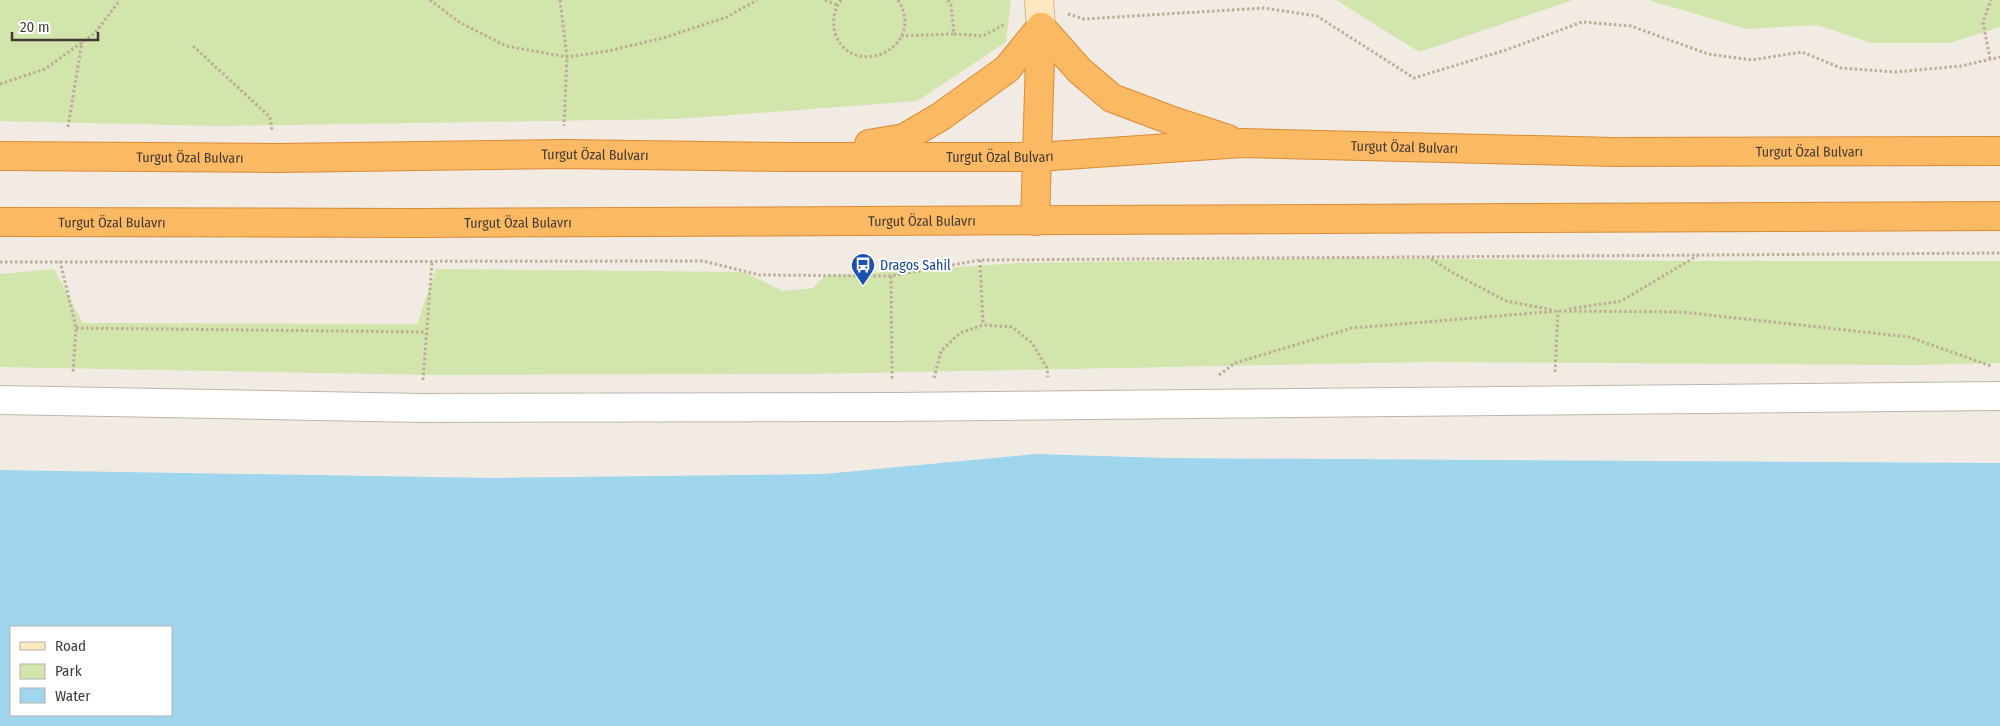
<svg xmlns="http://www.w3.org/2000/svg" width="2000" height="726" viewBox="0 0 2000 726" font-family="'Fira Sans Condensed',sans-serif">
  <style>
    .green { fill: #d1e5ac }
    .water { fill: #9fd6ee; fill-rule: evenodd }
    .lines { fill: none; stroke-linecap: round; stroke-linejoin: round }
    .street-casing { stroke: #bfb5a9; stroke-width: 30 }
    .secondary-casing { stroke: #d1ba93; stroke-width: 30 }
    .highway-casing { stroke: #da8b34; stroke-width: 30 }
    .path { stroke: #beac97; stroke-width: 3; stroke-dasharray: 2.5 2.5; stroke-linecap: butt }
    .street { stroke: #fff; stroke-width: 28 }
    .secondary { stroke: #fde8c0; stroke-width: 28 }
    .highway { stroke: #fbb964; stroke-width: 28 }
    .labels { text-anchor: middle; stroke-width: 4; stroke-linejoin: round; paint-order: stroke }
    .street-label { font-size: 14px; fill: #433b33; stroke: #fff }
    .transit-label { font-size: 14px; fill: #164399; stroke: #fff; text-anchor: start }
  </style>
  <rect width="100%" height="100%" fill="#f1ebe3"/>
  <path class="green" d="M0,0H1011L1006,42L917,101L679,119L218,126L0,121Z
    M1336,0H1573L1419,52Z
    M1648,0H2000V27L1950,43H1871L1817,25L1747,29Z
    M1361,258L1684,261H2000V363L1917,365L1425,362L809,374L429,375L0,367V274L54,269L83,323L417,324L436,269L744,272L783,291L813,288L825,276L1018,263Z"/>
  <path class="water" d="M1036,454L1167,458L2000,463V726H0V470L493,478L824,474ZM11,627H171V715H11Z"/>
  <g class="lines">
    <g class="street-casing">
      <path id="street" d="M0,400L421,408L893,407L2000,396"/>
    </g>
    <g class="secondary-casing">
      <path id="secondary" d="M1039,0L1041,27"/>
    </g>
    <g class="highway-casing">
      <g id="highway">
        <path d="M1041,27L1080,71L1112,98L1173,121L1228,139"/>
        <path d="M869,144L904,138L940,117L1007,69L1041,27"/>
        <path id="s1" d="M0,156L277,158L563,154L790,157H1037L1242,143L1613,152L2000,151"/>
        <path d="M1035,221L1041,27"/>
        <path id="s2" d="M0,222L417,223L2000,216"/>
      </g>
    </g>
    <path class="path" d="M430,0L459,22L506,46L567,57L608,51L663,38L727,17L757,0
      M560,0L567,57L564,126
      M825,0L837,5
      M841,0C834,9 832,21 835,33C851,81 928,49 898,0
      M948,0L951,5L954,34L983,36L1005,24
      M1068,14L1084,19L1264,8L1317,16L1414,78L1506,50L1582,22L1631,26L1708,54L1752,60L1802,52L1841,68L1895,72L1961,66L2000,57
      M901,36L954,34
      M193,46L270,117L272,131
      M1990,59L1983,22L1991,0
      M0,84L45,69L95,33L120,0
      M68,127L82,42
      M1427,256L1453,273L1506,301L1553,310
      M980,260L983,325
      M60,261L76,328L73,373
      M0,262L703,261L760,275L891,276L980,260L2000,253
      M891,276L892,379
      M1569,309L1621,301L1697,256
      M76,328L426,332
      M1555,372L1558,311
      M1219,375L1235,363L1352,328L1558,311L1682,312L1909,337L1991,366
      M934,378L941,351L960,333L983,325L1012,327L1032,343L1047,368L1048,377
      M423,380L432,262"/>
    <use href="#street" class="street"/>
    <use href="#secondary" class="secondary"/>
    <use href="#highway" class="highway"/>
  </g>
  <defs>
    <g id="bus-pin" transform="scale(1.25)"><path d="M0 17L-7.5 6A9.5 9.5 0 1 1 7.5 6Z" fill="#1a4fb4" stroke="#fff"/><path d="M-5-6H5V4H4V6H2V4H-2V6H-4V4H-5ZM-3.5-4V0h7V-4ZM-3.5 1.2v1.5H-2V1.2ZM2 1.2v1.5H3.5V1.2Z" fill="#fff"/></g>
  </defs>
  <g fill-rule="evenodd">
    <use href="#bus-pin" x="863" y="265"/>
  </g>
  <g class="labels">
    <g class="street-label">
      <text dy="5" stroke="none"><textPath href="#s1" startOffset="1405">Turgut Özal Bulvarı</textPath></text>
      <text dy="5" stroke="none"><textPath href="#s1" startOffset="1810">Turgut Özal Bulvarı</textPath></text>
      <text dy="5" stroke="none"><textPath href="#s1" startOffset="595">Turgut Özal Bulvarı</textPath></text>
      <text dy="5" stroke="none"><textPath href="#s1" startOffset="1000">Turgut Özal Bulvarı</textPath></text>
      <text dy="5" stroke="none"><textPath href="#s1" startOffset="190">Turgut Özal Bulvarı</textPath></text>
      <text dy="5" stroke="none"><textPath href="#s2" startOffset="112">Turgut Özal Bulavrı</textPath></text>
      <text dy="5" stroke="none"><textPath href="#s2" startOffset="922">Turgut Özal Bulavrı</textPath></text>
      <text dy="5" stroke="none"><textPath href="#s2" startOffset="518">Turgut Özal Bulavrı</textPath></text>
    </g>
    <g class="transit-label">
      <text x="880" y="270">Dragos Sahil</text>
    </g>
  </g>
  <rect x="10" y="626" width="162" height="90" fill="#ffffff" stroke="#b4b1ad"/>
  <rect x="20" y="642" width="25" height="8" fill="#fde8c0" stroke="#b4b1ad"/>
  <text x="55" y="651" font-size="15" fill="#433b33">Road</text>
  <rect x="20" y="664" width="25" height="15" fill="#d1e5ac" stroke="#b4b1ad"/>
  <text x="55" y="676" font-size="15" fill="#433b33">Park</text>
  <rect x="20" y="688" width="25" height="15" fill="#9fd6ee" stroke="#b4b1ad"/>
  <text x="55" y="701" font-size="15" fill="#433b33">Water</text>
  <path d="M12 32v8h86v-8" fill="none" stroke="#433b33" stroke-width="2.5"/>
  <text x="20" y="32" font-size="15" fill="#433b33" stroke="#ffffff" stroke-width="4" paint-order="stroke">20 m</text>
</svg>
